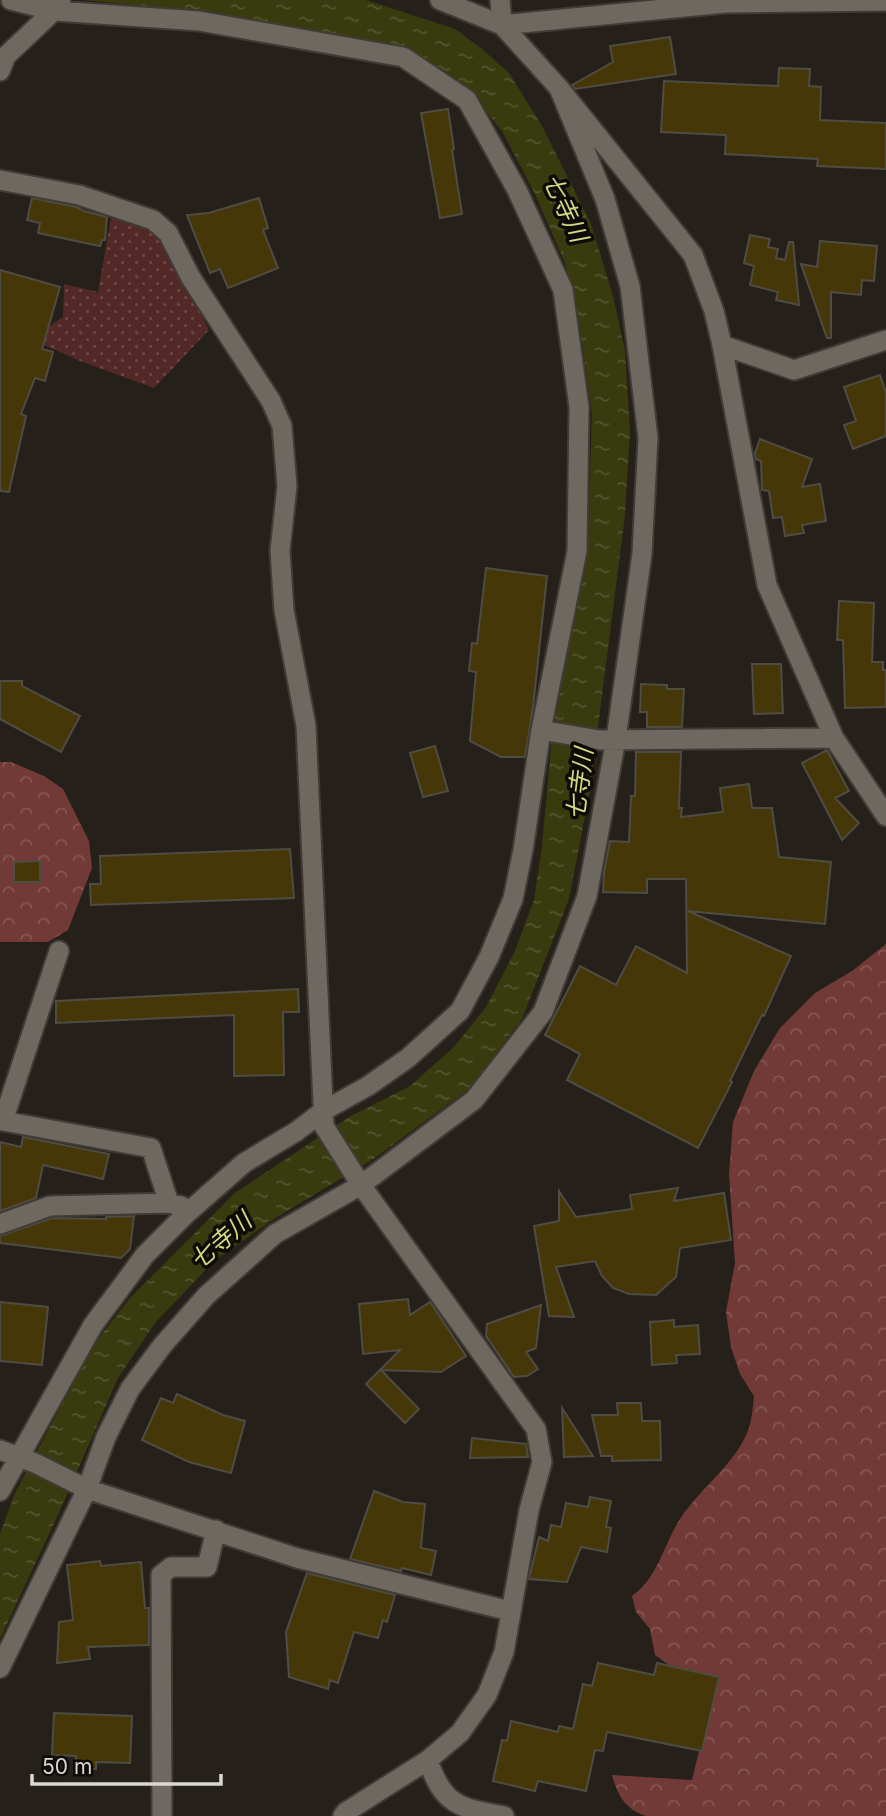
<svg xmlns="http://www.w3.org/2000/svg" width="886" height="1816" viewBox="0 0 886 1816" font-family="Inter,'Noto Sans JP',sans-serif">
  <style>
    .grass { fill: url(#grass-dots) }
    .forest { fill: url(#forest-crowns) }
    .water { fill: url(#water-ripples) }
    .building { fill: #453708; stroke: #4f4c43; stroke-width: 2 }
    .lines { fill: none; stroke-linecap: round; stroke-linejoin: round }
    .minor-casing { stroke: #403b36; stroke-width: 23 }
    .minor { stroke: #6f6860; stroke-width: 19 }
    .labels { text-anchor: middle; stroke-width: 7; stroke-linejoin: round; paint-order: stroke }
    .water-label { font-size: 24px; font-style: italic; fill: #d1da83; stroke: #0d0b08 }
  </style>
  <defs>
    <pattern id="grass-dots" width="8" height="8" patternUnits="userSpaceOnUse" patternTransform="scale(1.75)"><rect width="8" height="8" fill="#532927"/><path d="M2 2h.1M6 6h.1" fill="none" stroke="#6b4745" stroke-width="1.8" stroke-linecap="round"/></pattern>
    <pattern id="forest-crowns" width="20" height="18" patternUnits="userSpaceOnUse" patternTransform="scale(1.75)"><rect width="20" height="18" fill="#723a37"/><path d="M2 6a3 3 0 1 1 6 0M12 15a3 3 0 1 1 6 0" fill="none" stroke="#865653"/></pattern>
    <pattern id="water-ripples" width="26" height="14" patternUnits="userSpaceOnUse" patternTransform="scale(1.75)"><rect width="26" height="14" fill="#373b0e"/><path d="M2 4q2-2 4 0t4 0M15 11q2-2 4 0t4 0" fill="none" stroke="#535730"/></pattern>
  </defs>
  <rect width="100%" height="100%" fill="#26201a"/>
  <path class="grass" d="M111,218L146,224L164,239L209,330L154,388L80,361L31,339L63,317L64,284L98,292Z"/>
  <path class="forest" d="M0,762H11L44,776L63,789L89,841L92,868L68,930L48,942H0Z
    M886,944V1816H646C625,1809 618,1796 612,1775L692,1780L717,1676L669,1665L655,1655L650,1629L636,1612L632,1596C658,1578 664,1544 680,1519C701,1487 736,1464 749,1428C752,1418 753,1406 754,1396L740,1374L731,1347L726,1312L735,1263L729,1174L733,1122L754,1071L780,1028L815,993L852,971Z"/>
  <path class="water" d="M84,0H366L455,29L482,49L509,73L542,126L591,224L613,296L625,351L630,432L625,515L590,790L569,899L522,1019L469,1089L372,1160L277,1217L215,1260L155,1323L118,1378L57,1517L0,1639V1533L15,1493L93,1345L130,1298L235,1193L349,1117L410,1086L454,1047L486,1007L514,953L534,900L542,846L554,714L584,551L589,507L592,414L578,315L565,263L535,194L503,133L479,102L444,70L386,48L330,34L193,11Z"/>
  <path class="building" d="M670,37L676,74L575,89L572,85L613,62L610,46Z
    M779,68L810,69L809,86L821,87L820,120L886,123V169L817,166L818,159L725,154L726,135L661,132L664,81L778,86Z
    M448,109L454,149L452,150L462,214L440,218L421,113Z
    M32,198L76,207L84,211L107,217L105,240H102L100,246L38,233L40,223L27,220Z
    M259,198L268,228L263,230L278,268L228,288L220,269L210,273L187,215L209,213Z
    M750,235L770,239L768,247L778,249L776,258L785,260L789,242H793L799,305L776,300L778,292L750,285L754,266L744,263Z
    M820,241L877,246L874,281L862,280L861,295L831,292V338H827L801,264L817,267Z
    M0,270L60,287L42,349L53,352L45,381L35,378L21,414L26,416L9,492L0,491Z
    M880,375L886,393V436L853,449L844,425L856,421L844,387Z
    M760,439L812,459L802,487L820,484L826,521L802,525L804,533L785,536L782,517L773,518L769,491L762,490L761,461L756,459L755,453Z
    M486,568L547,576L533,707L525,757H501L470,741L476,672L469,671L472,643L477,644Z
    M839,601L874,603L872,662H883V670H886V707L845,708L843,640H837Z
    M752,664H781L783,713L754,714Z
    M0,681H22V686L80,716L61,752L0,719Z
    M641,684L667,685V689H684L682,727H647V712H640Z
    M435,746L448,791L423,797L410,753Z
    M827,750L849,791L835,798L859,823L842,840L802,763Z
    M636,752H681L679,808H682L681,817L723,812L720,788L749,784L752,808H772L779,857L831,862L825,924L688,911L791,956L764,1016L762,1015L730,1081L732,1082L698,1148L567,1080L580,1054L545,1035L580,966L616,985L636,946L687,973L686,879H647V893L603,892L604,872L610,841L629,842L631,796H635Z
    M290,849L294,898L91,905L90,884H101L100,856Z
    M40,861V882H14V862Z
    M298,989L299,1012H283L284,1075L234,1076V1015L56,1023V1001Z
    M23,1137L109,1154L103,1179L43,1165L36,1198L0,1211V1142L21,1147Z
    M678,1188L674,1201L724,1193L731,1240L680,1248L676,1277L656,1295L629,1294L613,1288L602,1276L595,1261L556,1267L574,1317L549,1316L534,1226L559,1221V1191L576,1217L632,1209L630,1195Z
    M134,1216L130,1249L121,1258L0,1243V1236L52,1218L106,1219V1217Z
    M408,1299L410,1315L430,1302L466,1356L441,1372L381,1370L419,1409L405,1423L366,1384L400,1350L363,1354L359,1304Z
    M0,1302L48,1307L42,1365L0,1361Z
    M541,1305L536,1348L526,1352L538,1369L527,1376L514,1377L486,1336L487,1324Z
    M674,1320V1327L698,1325L700,1354L676,1355L677,1363L652,1365L650,1322Z
    M177,1394L223,1415L245,1421L231,1473L189,1462L142,1440L161,1398L173,1403Z
    M617,1403H641L642,1421H660L661,1460L612,1461V1456H601L592,1415H618Z
    M562,1408L593,1456L564,1457Z
    M472,1438L526,1444L528,1457L470,1458Z
    M374,1491L403,1502L425,1504L421,1548L436,1551L431,1575L402,1568L401,1571L350,1559Z
    M590,1497L611,1501L606,1527L611,1528L607,1552L581,1547L567,1582L529,1579L539,1537L548,1541L551,1525L561,1527L566,1503L588,1507Z
    M100,1561L101,1566L141,1562L145,1608H149V1645L88,1647L90,1659L57,1663L59,1622L73,1620L67,1565Z
    M307,1573L395,1595L387,1622L383,1620L378,1638L354,1632L338,1683L330,1680L328,1689L289,1677L286,1632Z
    M598,1663L654,1675L657,1663L719,1677L702,1751L607,1732L603,1751L595,1750L586,1791L538,1781L535,1791L493,1781L502,1740L507,1741L511,1721L558,1732L559,1726L573,1729L583,1684L592,1686Z
    M54,1713L132,1716L130,1763L96,1762V1769L75,1768L76,1756L52,1755Z"/>
  <g class="lines">
    <g class="minor-casing">
      <path id="minor" d="M440,0L502,25L559,88L693,255L714,311L722,345L767,585L834,738L886,816
        M500,0L502,25
        M502,25L725,3L886,1
        M0,71L6,56L61,4
        M0,180L79,195L153,220L168,233L191,278L271,401L282,426L287,486L280,551L284,610L306,726L324,1126L361,1185L536,1429L542,1462L529,1510L504,1652L487,1695L460,1733L428,1760L346,1812L343,1816
        M722,345L794,370L886,340
        M541,730L599,740L834,738
        M59,951L3,1121L151,1148L169,1203
        M0,1224L50,1206L169,1203L181,1206
        M0,1450L35,1463L87,1489L297,1558L510,1611
        M0,1491L93,1325L145,1255L186,1214L244,1163L297,1131L323,1111L368,1086L408,1058L460,1011L489,957L513,899L523,850L541,730L577,551L579,407L563,290L517,190L467,100L403,57L199,21L55,11L11,0
        M0,1668L87,1489L106,1437L130,1389L162,1346L206,1296L275,1234L361,1185L474,1100L543,1012L587,896L616,739L642,554L648,438L630,286L605,199L559,88
        M428,1760C443,1806 460,1808 504,1816
        M162,1816L161,1575L171,1567H207L216,1530"/>
    </g>
    <use href="#minor" class="minor"/>
  </g>
  <g class="labels">
    <g class="water-label">
      <text transform="translate(565 208) rotate(65)" y="8">七寺川</text>
      <text transform="translate(580 784) rotate(-83)" y="8">七寺川</text>
      <text transform="translate(221 1241) rotate(-41)" y="8">七寺川</text>
    </g>
  </g>
  <path d="M32 1774v10h189v-10" fill="none" stroke="#dbd7d3" stroke-width="3.5"/>
  <text x="42" y="1774" font-size="21" fill="#dbd7d3" stroke="#0d0b08" stroke-width="5" paint-order="stroke">50 m</text>
</svg>
